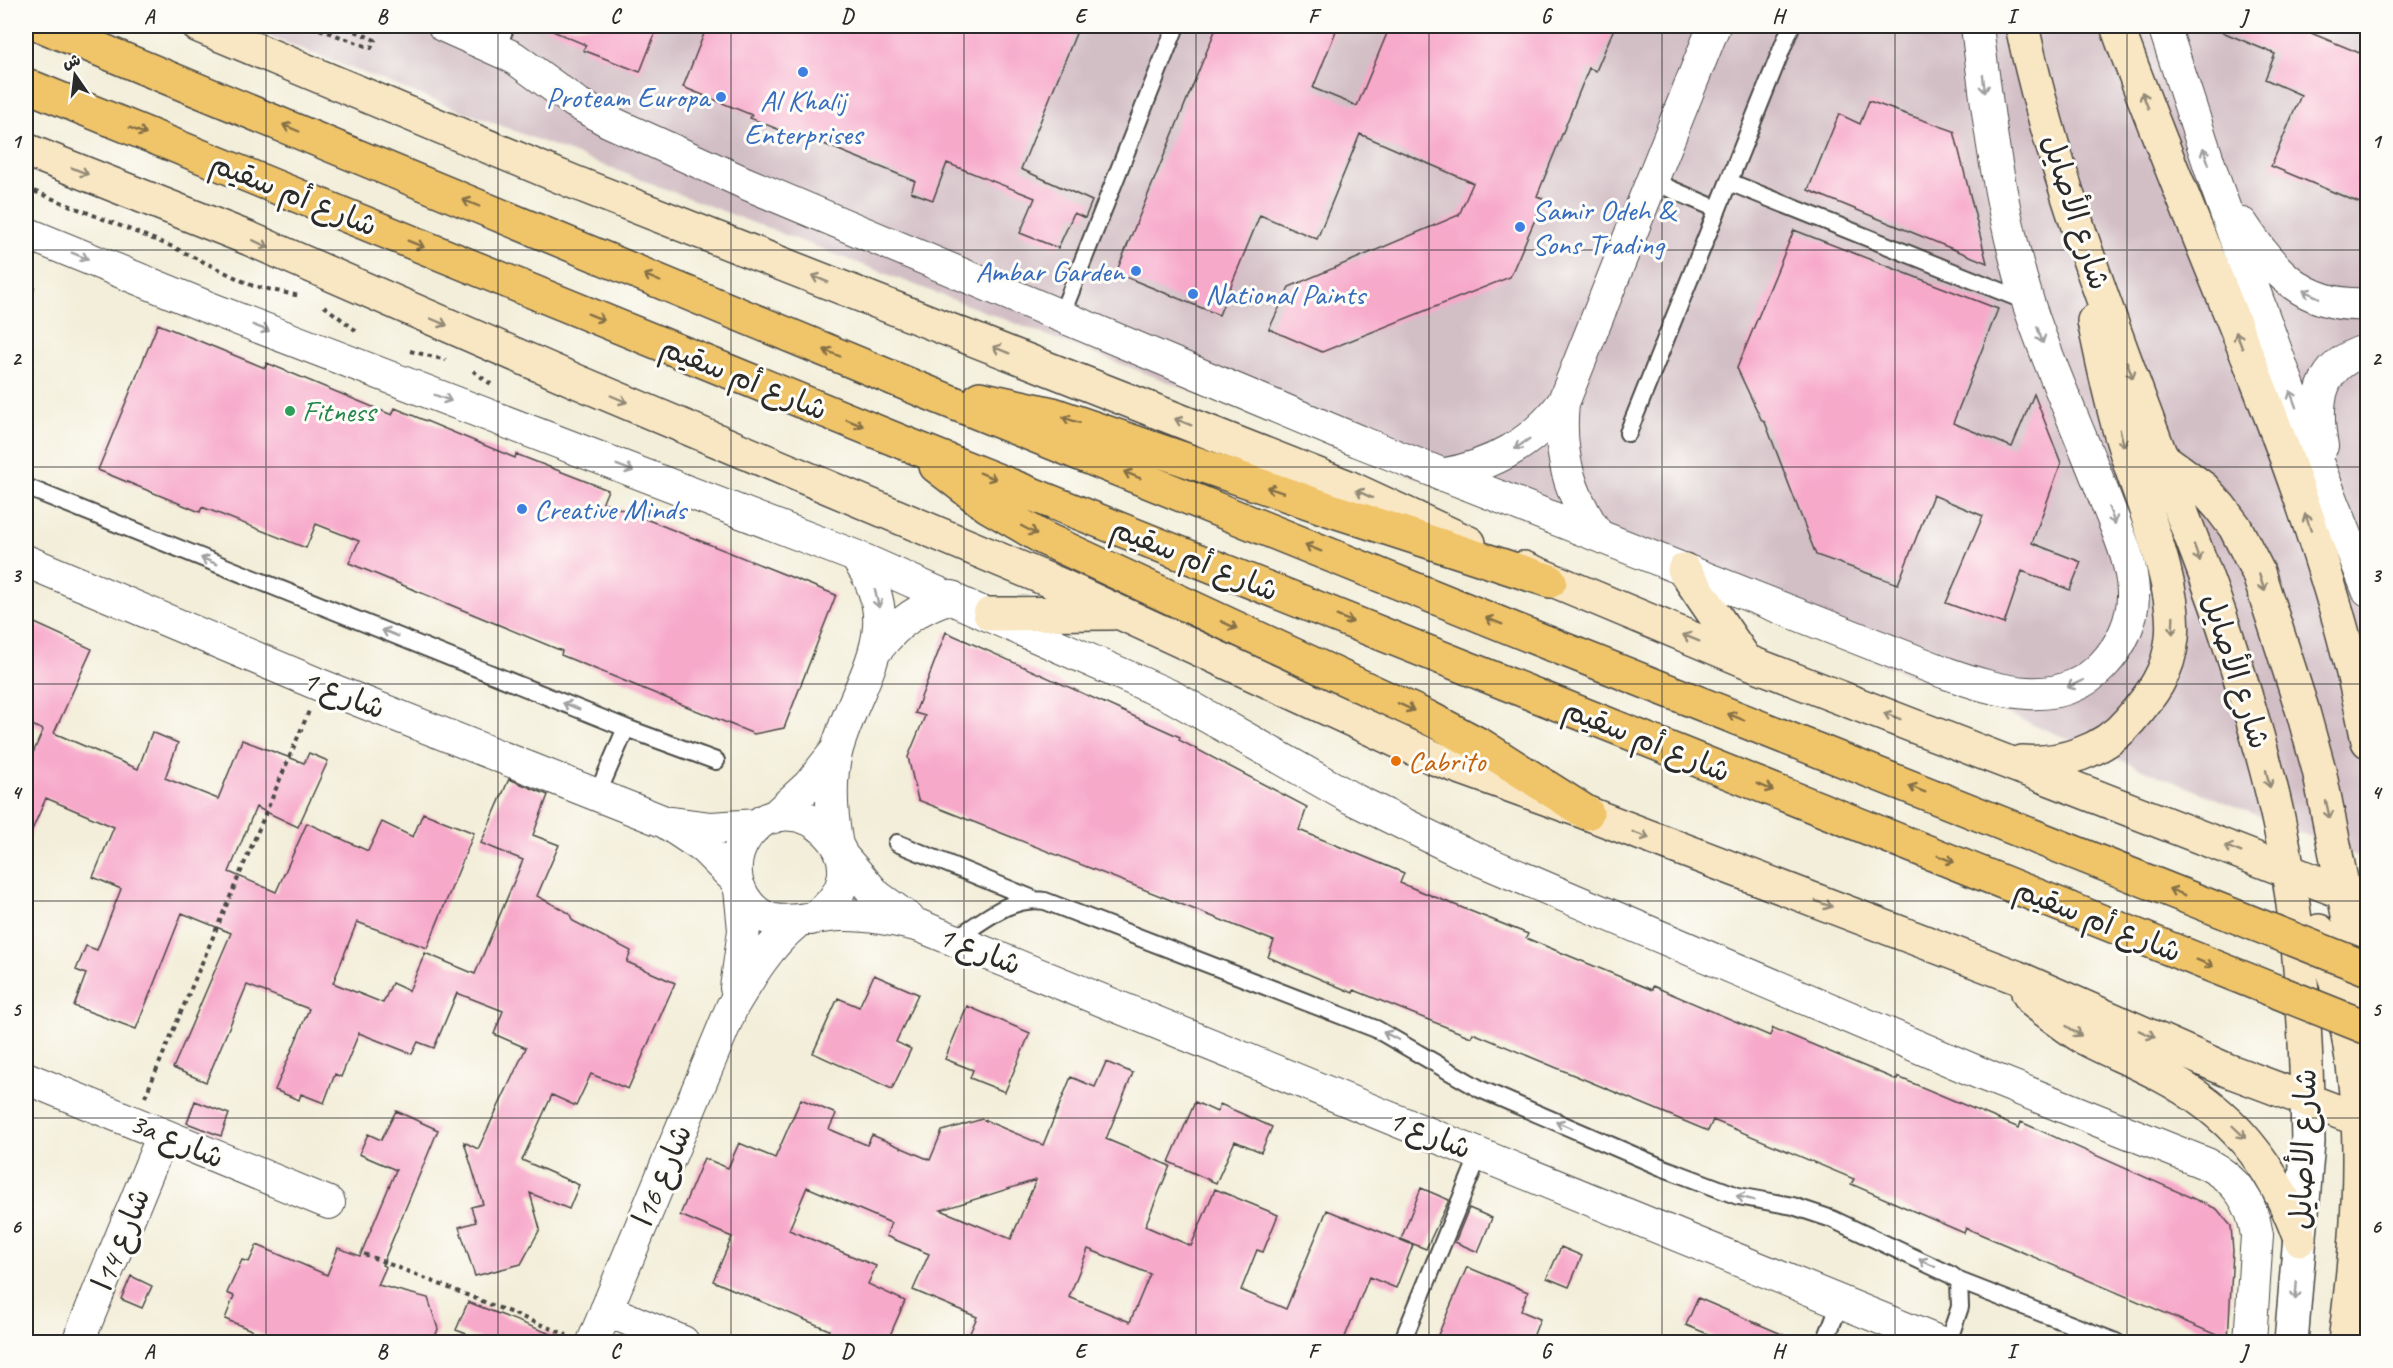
<svg xmlns="http://www.w3.org/2000/svg" width="2393" height="1368" viewBox="0 0 2393 1368" font-family="Caveat,'Playpen Sans Arabic',sans-serif">
  <style>
    .industrial { fill: #d2bec5 }
    .building { fill: #f7a9ca; fill-rule: evenodd }
    .lines { fill: none; stroke-linecap: round; stroke-linejoin: round }
    .service-casing { stroke: #494845; stroke-width: 20 }
    .minor-casing { stroke: #494845; stroke-width: 34 }
    .tertiary-casing { stroke: #494845; stroke-width: 36 }
    .secondary-casing { stroke: #494845; stroke-width: 36 }
    .primary-casing { stroke: #494845; stroke-width: 36 }
    .path { stroke: #494845; stroke-width: 4; stroke-dasharray: 4.5 4.5; stroke-linecap: butt }
    .service { stroke: #fff; stroke-width: 16 }
    .minor { stroke: #fff; stroke-width: 32 }
    .tertiary { stroke: #fff; stroke-width: 33 }
    .secondary { stroke: #f9e7c3; stroke-width: 33 }
    .primary { stroke: #f0c469; stroke-width: 33 }
    .primary-bridge-casing { stroke: #494845; stroke-width: 36; stroke-linecap: butt }
    .primary-bridge { stroke: #f0c469; stroke-width: 33 }
    .oneway { stroke: #a0a0a0 }
    .oneway2 { stroke: #928977 }
    .oneway3 { stroke: #847047 }
    .grid { fill: none; stroke: #2b2b2b; stroke-width: 1.5; stroke-opacity: 0.55 }
    .shop-dot { fill: #3f7fe0; stroke: #fdfcf7; stroke-width: 2 }
    .leisure-dot { fill: #2e9e5b; stroke: #fdfcf7; stroke-width: 2 }
    .food-dot { fill: #e8710a; stroke: #fdfcf7; stroke-width: 2 }
    .labels { text-anchor: middle; stroke-width: 6; stroke-linejoin: round; paint-order: stroke }
    .shop-label { font-size: 30px; fill: #366cbe; stroke: #fdfcf7; text-anchor: start }
    .street-label { font-size: 30px; fill: #2b2b2b; stroke: #fdfcf7 }
    .leisure-label { font-size: 30px; fill: #27864d; stroke: #fdfcf7; text-anchor: start }
    .food-label { font-size: 30px; fill: #c56008; stroke: #fdfcf7; text-anchor: start }
    .neatline { fill: none; stroke: #2b2b2b; stroke-width: 2 }
    .grid-label { font-size: 20px; text-anchor: middle; font-weight: bold; fill: #2b2b2b }
  </style>
  <rect width="100%" height="100%" fill="#fdfcf7"/>
  <filter id="ink" filterUnits="userSpaceOnUse"><feTurbulence type="fractalNoise" baseFrequency=".0167" numOctaves="2"/><feDisplacementMap in="SourceGraphic" scale="12" xChannelSelector="R" yChannelSelector="G"/><feConvolveMatrix kernelMatrix="1 2 1 2 8 2 1 2 1" color-interpolation-filters="sRGB"/></filter>
  <filter id="wash" filterUnits="userSpaceOnUse"><feTurbulence type="fractalNoise" baseFrequency=".008" numOctaves="4" result="noise"/><feDisplacementMap in="SourceGraphic" scale="24" xChannelSelector="R" yChannelSelector="G"/><feGaussianBlur stdDeviation="1.35" result="paint"/><feColorMatrix in="noise" values="0 0 0 0 0 0 0 0 0 0 0 0 0 0 0 0 0 1.4 0 .05"/><feComposite in="paint" operator="in"/></filter>
  <g filter="url(#wash)">
    <rect width="100%" height="100%" fill="#f3eed9"/>
    <path class="industrial" d="M241,26H2367V860L1548,528Z"/>
    <g id="blocks">
      <path class="building" d="M541,26H658L640,72L583,50L586,45Z
        M707,26H1079L1021,169L1092,201L1085,218L1074,213L1058,248L1020,233L1035,198L947,163L933,200L911,192L915,181L809,138L807,141L750,118L752,115L683,87Z
        M1217,26H1338L1313,88L1357,106L1390,26H1615L1596,71L1589,68L1537,196L1544,199L1510,277L1322,352L1269,329L1289,287L1459,215L1473,183L1360,134L1317,239L1260,215L1219,315L1116,273Z
        M2208,26H2294L2367,56V206L2271,166L2301,95L2265,79L2275,54Z
        M1869,101L1954,131L1987,263L1808,190L1839,114L1860,124Z
        M1794,230L1998,309L1953,423L2012,447L2034,394L2061,463L2032,543L2081,562L2070,590L2022,571L2004,624L1946,603L1983,516L1933,495L1898,584L1816,555L1765,422L1762,421L1737,368Z
        M158,324L265,368L267,363L392,415L395,408L515,458L516,454L608,490L603,502L836,595L784,728L754,734L561,655L562,651L349,563L359,541L316,524L306,548L202,507L200,512L98,470Z
        M26,619L92,649L54,733L138,769L152,732L178,743L165,778L218,799L242,740L304,763L309,753L328,761L298,827L256,807L229,872L276,892L307,823L368,851L382,822L413,837L423,813L474,833L427,948L357,922L333,983L383,1003L392,983L409,991L425,953L475,974L523,860L481,843L509,779L548,795L533,835L559,845L537,896L569,913L573,921L631,951L627,962L675,983L628,1089L591,1074L576,1106L552,1095L522,1160L579,1185L569,1209L530,1193L540,1229L521,1264L475,1276L459,1227L476,1222L471,1207L483,1204L464,1142L478,1149L526,1048L494,1034L503,1011L457,993L434,1048L418,1042L412,1054L359,1033L341,1077L335,1074L324,1103L301,1094L299,1100L275,1090L309,1009L247,985L206,1082L173,1068L231,933L182,913L136,1029L74,1006L86,974L76,970L86,946L97,950L121,889L93,877L114,827L46,798L26,844V762H29L43,730L26,722Z
        M946,632L1180,737L1179,740L1307,807L1299,830L1404,873L1400,883L1528,934L1526,938L1652,990L1653,986L1770,1036L1773,1028L1897,1080L1898,1077L2019,1128L2021,1122L2217,1209L2231,1226L2233,1251L2228,1340L1966,1228L1964,1233L1851,1184L1854,1179L1713,1120L1708,1131L1473,1033L1471,1037L1354,990L1353,993L1268,957L1274,941L918,800L908,757L925,716L915,713Z
        M874,975L918,994L896,1042L911,1049L892,1089L813,1053L838,998L859,1007Z
        M967,1006L1030,1033L1005,1092L970,1078L973,1070L945,1059Z
        M1106,1062L1133,1073L1106,1139L1170,1166L1145,1226L1191,1246L1215,1189L1278,1215L1263,1252L1257,1250L1241,1290L1286,1309L1327,1210L1413,1245L1396,1288L1369,1277L1343,1342H966L977,1317L913,1290L929,1254L886,1236L891,1223L807,1187L789,1230L876,1266L868,1284L905,1301L887,1342H824L829,1330L713,1281L732,1237L680,1215L704,1158L728,1168L739,1143L775,1158L801,1099L836,1114L829,1129L867,1145L872,1135L930,1160L942,1131L982,1119L1043,1145L1071,1077L1095,1087ZM1036,1180L1011,1239L941,1210ZM1088,1249L1150,1274L1130,1322L1069,1297Z
        M195,1101L229,1114L221,1136L187,1123Z
        M1195,1102L1217,1112L1220,1104L1272,1127L1261,1152L1235,1141L1216,1183L1169,1162Z
        M396,1111L438,1130L382,1265L386,1267L378,1285L428,1298L438,1329L433,1342H280L225,1319L234,1296L227,1293L242,1260L249,1262L257,1245L327,1275L338,1248L360,1256L396,1170L359,1154L368,1134L381,1140Z
        M1421,1188L1449,1200L1426,1249L1401,1239Z
        M1469,1208L1492,1218L1478,1252L1455,1242Z
        M1561,1247L1582,1256L1569,1287L1547,1278Z
        M1467,1267L1528,1292L1521,1311L1540,1319L1531,1342H1435Z
        M131,1276L152,1286L142,1308L121,1299Z
        M1698,1298L1800,1342H1727L1686,1325Z
        M468,1302L569,1341L568,1342H488L456,1330Z"/>
    </g>
  </g>
  <g filter="url(#ink)">
    <use href="#blocks" fill-opacity="0" stroke="#494845" stroke-width="1.5"/>
    <g class="lines">
      <g class="service-casing">
        <path id="service" d="M497,48L506,26
          M1652,181L1717,209
          M1729,182L2028,302
          M1061,316L1176,26
          M1628,433L1791,26
          M26,487L626,728L716,761
          M597,795L626,728
          M897,843L1033,899
          M955,939C982,922 1011,895 1045,901L1376,1029L1480,1089L1661,1167L1738,1196L1793,1206L1832,1219L1951,1275L1959,1281L1960,1307L1948,1342
          M1959,1281L2116,1342
          M1402,1342L1479,1155
          M1825,1342L1840,1303"/>
      </g>
      <g class="minor-casing">
        <path id="minor" d="M444,26L513,57L575,102L608,121L745,183L1358,441L1946,673C1997,691 2060,711 2103,665C2121,646 2134,620 2133,592C2132,561 2117,530 2106,501C2081,434 2050,370 2028,302C2000,212 1988,118 1977,26
          M2164,26L2216,185L2307,437L2368,590
          M2242,224C2274,272 2304,308 2368,304
          M26,233L212,309L855,556L1173,697L1351,798L1457,850L1989,1077L2207,1164C2237,1180 2252,1202 2257,1235L2250,1342
          M1563,403C1558,453 1569,494 1598,535
          M2322,446C2314,401 2318,364 2368,350
          M1441,475C1492,466 1532,444 1563,403L1714,26
          M26,561L320,685L665,822L704,848L737,881
          M878,648C898,622 921,606 952,597
          M774,817L809,785L836,751
          M672,823L711,828L758,825
          M836,840C831,810 829,779 837,749C857,679 910,627 855,556
          M843,857L877,896L909,919
          M811,919C900,864 786,767 743,842C735,856 733,875 740,890C762,937 800,917 840,915C868,914 893,919 920,926L1939,1342
          M736,988L744,930L740,889
          M26,1078L329,1203
          M606,1310L683,1342
          M78,1342L163,1135
          M593,1342L732,1007C751,975 768,946 797,922"/>
      </g>
      <g class="tertiary-casing">
        <path id="tertiary" d="M2291,1342L2308,1142L2307,1100"/>
      </g>
      <g class="secondary-casing">
        <path id="secondary" d="M199,26L571,181L1346,486L1469,543
          M2022,26C2058,194 2124,355 2183,516C2199,558 2216,600 2229,643C2249,705 2268,768 2281,832C2299,921 2305,1010 2307,1100
          M2117,26C2202,263 2320,492 2368,741
          M26,150L250,239L576,381L1060,585L1434,758L1587,813L2016,977L2227,1070L2368,1123
          M2162,458L2203,488L2220,507L2235,527L2258,572L2303,712L2319,770L2368,1014
          M1524,568L1746,661L2368,902
          M1684,570L1746,661
          M990,614L1112,613
          M2022,762C2060,765 2104,751 2129,721C2151,696 2169,673 2172,638C2178,585 2140,499 2124,445C2111,405 2103,363 2094,321
          M2319,931C2372,1069 2363,1198 2345,1342
          M2028,993L2033,1001C2049,1013 2064,1025 2081,1036C2106,1050 2134,1060 2159,1074C2232,1112 2273,1163 2300,1239"/>
      </g>
      <g class="primary-casing">
        <path id="primary" d="M43,26L924,391L1548,643
          M26,85L914,447L1535,695
          M980,398L1053,414L1334,511L1550,581
          M936,466L988,506L1043,538L1427,717L1482,746L1587,813"/>
      </g>
      <path class="path" d="M311,26L371,48L375,40L346,27
        M26,188L173,247L253,286L300,296
        M324,306L358,332
        M26,308L34,285
        M410,351L446,360
        M473,371L491,384
        M145,1097L309,711
        M364,1254L567,1335"/>
      <use href="#service" class="service"/>
      <use href="#minor" class="minor"/>
      <use href="#tertiary" class="tertiary"/>
      <use href="#secondary" class="secondary"/>
      <use href="#primary" class="primary"/>
      <g class="primary-bridge-casing">
        <path id="primary-bridge" d="M1548,643L2368,969
          M1535,695L2368,1028"/>
      </g>
      <use href="#primary-bridge" class="primary-bridge"/>
    </g>
    <defs><path id="oneway-shaft" d="M-6 0H5M1.5-3L5.5 0L1.5 3" fill="none" stroke-width="1.6" stroke-linecap="round" stroke-linejoin="round" transform="scale(1.5)"/></defs>
    <g class="oneway">
      <use href="#oneway-shaft" transform="translate(1984 84) rotate(83)"/>
      <use href="#oneway-shaft" transform="translate(2206 156) rotate(-109)"/>
      <use href="#oneway-shaft" transform="translate(80 256) rotate(22)"/>
      <use href="#oneway-shaft" transform="translate(2311 294) rotate(-156)"/>
      <use href="#oneway-shaft" transform="translate(261 328) rotate(21)"/>
      <use href="#oneway-shaft" transform="translate(2040 335) rotate(71)"/>
      <use href="#oneway-shaft" transform="translate(443 398) rotate(21)"/>
      <use href="#oneway-shaft" transform="translate(2293 399) rotate(-110)"/>
      <use href="#oneway-shaft" transform="translate(1522 444) rotate(145)"/>
      <use href="#oneway-shaft" transform="translate(625 468) rotate(21)"/>
      <use href="#oneway-shaft" transform="translate(2112 516) rotate(69)"/>
      <use href="#oneway-shaft" transform="translate(209 561) rotate(-158)"/>
      <use href="#oneway-shaft" transform="translate(877 599) rotate(77)"/>
      <use href="#oneway-shaft" transform="translate(390 633) rotate(-158)"/>
      <use href="#oneway-shaft" transform="translate(2075 684) rotate(155)"/>
      <use href="#oneway-shaft" transform="translate(571 706) rotate(-158)"/>
      <use href="#oneway-shaft" transform="translate(1391 1036) rotate(-154)"/>
      <use href="#oneway-shaft" transform="translate(1564 1125) rotate(-157)"/>
      <use href="#oneway-shaft" transform="translate(1745 1198) rotate(-166)"/>
      <use href="#oneway-shaft" transform="translate(1927 1263) rotate(-155)"/>
      <use href="#oneway-shaft" transform="translate(2296 1291) rotate(95)"/>
    </g>
    <g class="oneway2">
      <use href="#oneway-shaft" transform="translate(2145 100) rotate(-111)"/>
      <use href="#oneway-shaft" transform="translate(80 171) rotate(22)"/>
      <use href="#oneway-shaft" transform="translate(261 244) rotate(25)"/>
      <use href="#oneway-shaft" transform="translate(820 279) rotate(-158)"/>
      <use href="#oneway-shaft" transform="translate(439 322) rotate(23)"/>
      <use href="#oneway-shaft" transform="translate(2239 340) rotate(-111)"/>
      <use href="#oneway-shaft" transform="translate(1001 350) rotate(-158)"/>
      <use href="#oneway-shaft" transform="translate(2130 370) rotate(70)"/>
      <use href="#oneway-shaft" transform="translate(619 399) rotate(23)"/>
      <use href="#oneway-shaft" transform="translate(1183 422) rotate(-158)"/>
      <use href="#oneway-shaft" transform="translate(2122 438) rotate(75)"/>
      <use href="#oneway-shaft" transform="translate(1364 494) rotate(-155)"/>
      <use href="#oneway-shaft" transform="translate(2308 522) rotate(-109)"/>
      <use href="#oneway-shaft" transform="translate(2197 553) rotate(70)"/>
      <use href="#oneway-shaft" transform="translate(2262 583) rotate(72)"/>
      <use href="#oneway-shaft" transform="translate(2173 625) rotate(92)"/>
      <use href="#oneway-shaft" transform="translate(1691 638) rotate(-158)"/>
      <use href="#oneway-shaft" transform="translate(1892 716) rotate(-159)"/>
      <use href="#oneway-shaft" transform="translate(2268 779) rotate(77)"/>
      <use href="#oneway-shaft" transform="translate(2328 810) rotate(77)"/>
      <use href="#oneway-shaft" transform="translate(1641 835) rotate(21)"/>
      <use href="#oneway-shaft" transform="translate(2233 849) rotate(-158)"/>
      <use href="#oneway-shaft" transform="translate(1824 904) rotate(21)"/>
      <use href="#oneway-shaft" transform="translate(2074 1031) rotate(33)"/>
      <use href="#oneway-shaft" transform="translate(2147 1034) rotate(24)"/>
      <use href="#oneway-shaft" transform="translate(2239 1132) rotate(44)"/>
    </g>
    <g class="oneway3">
      <use href="#oneway-shaft" transform="translate(291 128) rotate(-157)"/>
      <use href="#oneway-shaft" transform="translate(138 131) rotate(22)"/>
      <use href="#oneway-shaft" transform="translate(471 203) rotate(-157)"/>
      <use href="#oneway-shaft" transform="translate(416 244) rotate(22)"/>
      <use href="#oneway-shaft" transform="translate(652 278) rotate(-157)"/>
      <use href="#oneway-shaft" transform="translate(596 317) rotate(22)"/>
      <use href="#oneway-shaft" transform="translate(832 353) rotate(-157)"/>
      <use href="#oneway-shaft" transform="translate(1071 420) rotate(-162)"/>
      <use href="#oneway-shaft" transform="translate(855 423) rotate(22)"/>
      <use href="#oneway-shaft" transform="translate(1132 475) rotate(-158)"/>
      <use href="#oneway-shaft" transform="translate(988 476) rotate(22)"/>
      <use href="#oneway-shaft" transform="translate(1275 490) rotate(-161)"/>
      <use href="#oneway-shaft" transform="translate(1029 530) rotate(28)"/>
      <use href="#oneway-shaft" transform="translate(1313 548) rotate(-158)"/>
      <use href="#oneway-shaft" transform="translate(1345 619) rotate(22)"/>
      <use href="#oneway-shaft" transform="translate(1494 621) rotate(-158)"/>
      <use href="#oneway-shaft" transform="translate(1229 625) rotate(25)"/>
      <use href="#oneway-shaft" transform="translate(1406 707) rotate(25)"/>
      <use href="#oneway-shaft" transform="translate(1736 717) rotate(-158)"/>
      <use href="#oneway-shaft" transform="translate(1765 787) rotate(22)"/>
      <use href="#oneway-shaft" transform="translate(1917 789) rotate(-158)"/>
      <use href="#oneway-shaft" transform="translate(1946 859) rotate(22)"/>
      <use href="#oneway-shaft" transform="translate(2177 892) rotate(-158)"/>
      <use href="#oneway-shaft" transform="translate(2205 963) rotate(22)"/>
    </g>
  </g>
  <path class="grid" d="M266,26V1342M498,26V1342M731,26V1342M964,26V1342M1196,26V1342M1429,26V1342M1662,26V1342M1895,26V1342M2127,26V1342M26,250H2368M26,467H2368M26,684H2368M26,901H2368M26,1118H2368"/>
  <g class="shop-dot">
    <circle cx="803" cy="72" r="6"/>
    <circle cx="721" cy="97" r="6"/>
    <circle cx="1520" cy="227" r="6"/>
    <circle cx="1136" cy="271" r="6"/>
    <circle cx="1193" cy="294" r="6"/>
    <circle cx="522" cy="509" r="6"/>
  </g>
  <circle class="leisure-dot" cx="290" cy="411" r="6"/>
  <circle class="food-dot" cx="1396" cy="761" r="6"/>
  <g class="labels">
    <g class="shop-label">
      <text x="709" y="107" text-anchor="end">Proteam Europa</text>
      <text x="803" y="110" text-anchor="middle">Al Khalij<tspan x="803" dy="34">Enterprises</tspan></text>
      <text x="1532" y="220">Samir Odeh &amp;<tspan x="1532" dy="34">Sons Trading</tspan></text>
      <text x="1124" y="281" text-anchor="end">Ambar Garden</text>
      <text x="1205" y="304">National Paints</text>
      <text x="534" y="519">Creative Minds</text>
    </g>
    <g class="street-label">
      <text transform="translate(294 194) rotate(22)" y="10">شارع أم سقيم</text>
      <text transform="translate(2076 212) rotate(72)" y="10">شارع الأصايل</text>
      <text transform="translate(744 378) rotate(22)" y="10">شارع أم سقيم</text>
      <text transform="translate(1195 559) rotate(22)" y="10">شارع أم سقيم</text>
      <text transform="translate(2236 671) rotate(72)" y="10">شارع الأصايل</text>
      <text transform="translate(344 694) rotate(22)" y="10">شارع 1</text>
      <text transform="translate(1647 740) rotate(22)" y="10">شارع أم سقيم</text>
      <text transform="translate(2098 920) rotate(22)" y="10">شارع أم سقيم</text>
      <text transform="translate(980 950) rotate(22)" y="10">شارع 1</text>
      <text transform="translate(1430 1134) rotate(22)" y="10">شارع 1</text>
      <text transform="translate(177 1140) rotate(23)" y="10">3a شارع</text>
      <text transform="translate(2303 1149) rotate(-88)" y="10">شارع الأصايل</text>
      <text transform="translate(662 1175) rotate(-67)" y="10">شارع 16ا</text>
      <text transform="translate(121 1239) rotate(-68)" y="10">شارع 14ا</text>
    </g>
    <g class="leisure-label">
      <text x="302" y="421">Fitness</text>
    </g>
    <g class="food-label">
      <text x="1408" y="771">Cabrito</text>
    </g>
  </g>
  <rect width="2393" height="1368" fill="none" stroke="#fdfcf7" stroke-width="66"/>
  <g transform="translate(75 75) rotate(346)" stroke="#fdfcf7" stroke-width="4.5" paint-order="stroke">
  <path d="M0-4.5L10 22L0 15L-10 22Z" fill="#2b2b2b"/>
  <text y="-9" font-size="16" font-weight="bold" text-anchor="middle" fill="#2b2b2b">ش</text>
  </g>
  <rect x="33" y="33" width="2327" height="1302" class="neatline"/>
  <g class="grid-label">
    <text x="149" y="23">A</text>
    <text x="382" y="23">B</text>
    <text x="615" y="23">C</text>
    <text x="847" y="23">D</text>
    <text x="1080" y="23">E</text>
    <text x="1313" y="23">F</text>
    <text x="1546" y="23">G</text>
    <text x="1778" y="23">H</text>
    <text x="2011" y="23">I</text>
    <text x="2244" y="23">J</text>
    <text x="16" y="148">1</text>
    <text x="2376" y="148">1</text>
    <text x="16" y="365">2</text>
    <text x="2376" y="365">2</text>
    <text x="16" y="582">3</text>
    <text x="2376" y="582">3</text>
    <text x="16" y="799">4</text>
    <text x="2376" y="799">4</text>
    <text x="16" y="1016">5</text>
    <text x="2376" y="1016">5</text>
    <text x="16" y="1233">6</text>
    <text x="2376" y="1233">6</text>
    <text x="149" y="1358">A</text>
    <text x="382" y="1358">B</text>
    <text x="615" y="1358">C</text>
    <text x="847" y="1358">D</text>
    <text x="1080" y="1358">E</text>
    <text x="1313" y="1358">F</text>
    <text x="1546" y="1358">G</text>
    <text x="1778" y="1358">H</text>
    <text x="2011" y="1358">I</text>
    <text x="2244" y="1358">J</text>
  </g>
</svg>
